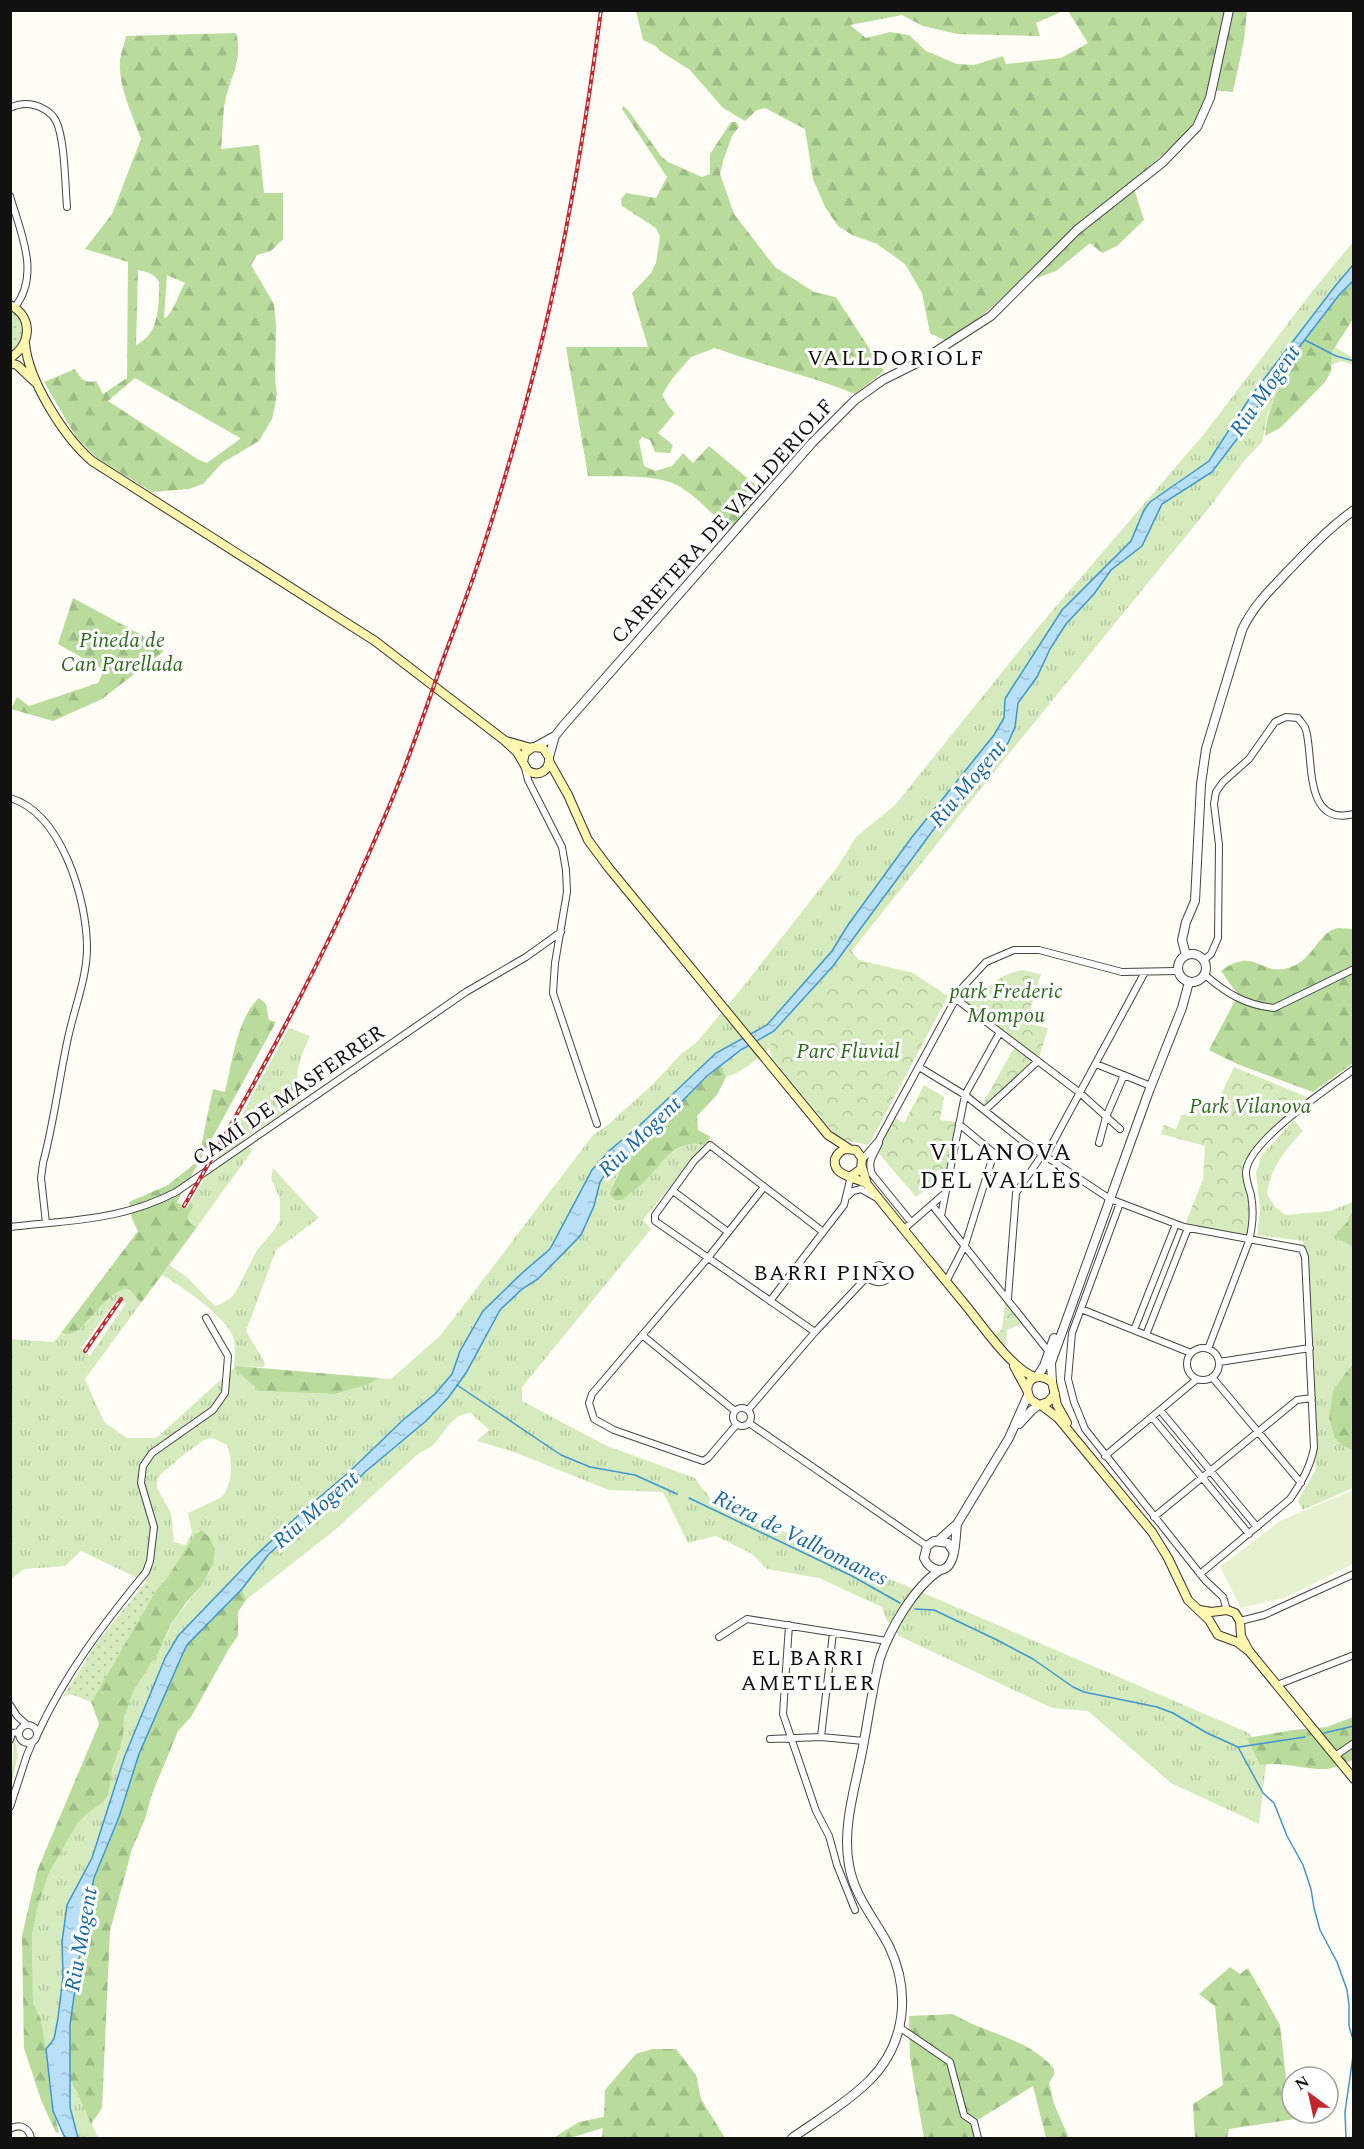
<svg xmlns="http://www.w3.org/2000/svg" width="1364" height="2149" viewBox="0 0 1364 2149" font-family="Spectral,serif">
  <style>
    .grass { fill: url(#grass-tufts); fill-rule: evenodd }
    .forest { fill: url(#forest-firs); fill-rule: evenodd }
    .park { fill: url(#park-crowns) }
    .garden { fill: url(#garden-dots) }
    .pitch { fill: #e6f2cf }
    .water { fill: url(#water-ripples); stroke: #3f96cf; stroke-width: 1.5 }
    .lines { fill: none; stroke-linecap: round; stroke-linejoin: round }
    .stream { stroke: #3f96cf; stroke-width: 1.5 }
    .minor-casing { stroke: #444; stroke-width: 8 }
    .tertiary-casing { stroke: #444; stroke-width: 10 }
    .secondary-casing { stroke: #333; stroke-width: 10 }
    .minor { stroke: #fff; stroke-width: 6 }
    .tertiary { stroke: #fff; stroke-width: 8 }
    .secondary { stroke: #fff6b0; stroke-width: 8 }
    .rail-casing { stroke: #c4262e; stroke-width: 4 }
    .rail { stroke: #fff; stroke-width: 1.5; stroke-dasharray: 4.5; stroke-linecap: butt }
    .labels { text-anchor: middle; stroke-width: 6; stroke-linejoin: round; paint-order: stroke }
    .street-label { font-size: 21px; fill: #111; stroke: #fff }
    .park-label { font-size: 21px; font-style: italic; fill: #2f6b1f; stroke: #fff }
    .neighbourhood-label { font-size: 22px; letter-spacing: 1.5px; fill: #111; stroke: #fff }
    .water-label { font-size: 22px; font-style: italic; fill: #1768a6; stroke: #fff }
    .quarter-label { font-size: 24px; letter-spacing: 1.5px; fill: #111; stroke: #fff }
  </style>
  <defs>
    <pattern id="grass-tufts" width="24" height="20" patternUnits="userSpaceOnUse" patternTransform="scale(1.5)"><rect width="24" height="20" fill="#d5ebbd"/><path d="M3 7l-1-3M5 7V3M7 7l1-3M15 17l-1-3M17 17v-4M19 17l1-3" fill="none" stroke="#b6c8a1"/></pattern>
    <pattern id="forest-firs" width="22" height="20" patternUnits="userSpaceOnUse" patternTransform="scale(1.5)"><rect width="22" height="20" fill="#b9dc9c"/><path d="M5 1l3.5 6h-7zM16 11l3.5 6h-7z" fill="#9ebc85"/></pattern>
    <pattern id="park-crowns" width="20" height="18" patternUnits="userSpaceOnUse" patternTransform="scale(1.5)"><rect width="20" height="18" fill="#d5ebbd"/><path d="M2 6a3 3 0 1 1 6 0M12 15a3 3 0 1 1 6 0" fill="none" stroke="#b6c8a1"/></pattern>
    <pattern id="garden-dots" width="8" height="8" patternUnits="userSpaceOnUse" patternTransform="scale(1.5)"><rect width="8" height="8" fill="#d5ebbd"/><path d="M2 2h.1M6 6h.1" fill="none" stroke="#b6c8a1" stroke-width="1.8" stroke-linecap="round"/></pattern>
    <pattern id="water-ripples" width="26" height="14" patternUnits="userSpaceOnUse" patternTransform="scale(1.5)"><rect width="26" height="14" fill="#b9e0f7"/><path d="M2 4q2-2 4 0t4 0M15 11q2-2 4 0t4 0" fill="none" stroke="#9ebfd3"/></pattern>
  </defs>
  <rect width="100%" height="100%" fill="#fffdf5"/>
  <path class="grass" d="M1353,242V265L1336,285L1251,396L1209,461L1150,502L1144,510L1131,541L1062,610L1008,694L1005,699L1004,718L994,735L912,837L848,925L832,951L767,1025L716,1053L639,1126L610,1150L592,1170L550,1249L522,1273L483,1311L460,1351L452,1374L435,1394L403,1420L348,1473L302,1512L252,1559L178,1636L165,1658L124,1758L92,1858L67,1905L62,1942L63,1977L58,2018L54,2040L46,2049L41,2020L33,2002L32,1935L40,1897L49,1873L77,1824L88,1813L102,1803L121,1742L124,1718L134,1690L158,1653L174,1620L203,1584L211,1570L215,1549L206,1533L199,1531L197,1532L168,1577L156,1590L146,1582L81,1551L65,1566L24,1569L11,1579L10,1339L54,1342L61,1333L64,1335C70,1331 80,1328 85,1324C99,1312 108,1288 129,1289L141,1303L85,1379L104,1422L127,1438H156L234,1368C234,1359 236,1348 234,1340C230,1319 180,1285 162,1275L169,1265L187,1277L215,1306L221,1304L231,1298L237,1290L257,1250L274,1230L280,1220V1199L271,1178L273,1168L319,1218L276,1250L246,1331L265,1363L263,1367L237,1366L234,1368L259,1391L335,1394L366,1385L379,1378L391,1379L441,1335L593,1135L608,1125L653,1084L681,1054L697,1042L742,988L838,866L856,837L895,805L1040,625L1204,434L1314,289ZM118,1298L126,1303L90,1356L81,1348ZM212,1438L227,1445C233,1460 233,1483 222,1497L188,1513L192,1533L185,1545L174,1542L171,1513L157,1488V1480L161,1474L181,1457L204,1440Z
    M1335,347L1353,358V365L1341,361L1331,365L1330,358Z
    M1295,352L1296,364L1277,392L1268,413L1262,442L1244,461L1208,509L1003,761L787,1032C768,1048 750,1070 726,1077L721,1064L774,1031L833,965L946,814L1008,743L1015,727L1018,703L1037,677L1050,649L1066,624L1094,594L1111,570L1142,546L1162,504L1212,472L1274,380Z
    M289,1028L310,1036C300,1057 292,1078 301,1100L244,1139L252,1151L197,1227L191,1224L187,1218L193,1206L191,1201L235,1128Z
    M1294,1120L1303,1131C1285,1150 1270,1168 1267,1194L1275,1207L1286,1215L1330,1211L1353,1202C1353,1216 1344,1226 1335,1236L1353,1247V1363L1333,1390L1329,1418L1334,1437L1342,1446L1352,1450L1353,1449V1488L1302,1510L1298,1501L1316,1469L1303,1241L1257,1235L1260,1209L1256,1173L1262,1155Z
    M693,1142L704,1145L643,1220L651,1229L522,1387V1401L607,1446L695,1478L710,1498L837,1556L1249,1733L1267,1757L1259,1824L1171,1783L1088,1711L1052,1708L899,1636L886,1619L882,1607L819,1578L767,1569L752,1554L716,1536L688,1543L663,1492L609,1490L514,1452L477,1441L489,1430L471,1413C451,1414 447,1430 435,1443C431,1448 424,1450 418,1454L336,1529L246,1600L242,1589L268,1555L282,1542L313,1522L330,1508L365,1472L426,1421L448,1398L466,1373L500,1310L522,1289L538,1279L581,1235L594,1206L600,1182L623,1158L622,1167L612,1185L644,1181C660,1162 669,1151 693,1142Z
    M14,1735L18,1755L11,1787Z
    M69,2079L77,2092L98,2138H78L70,2112Z"/>
  <path class="forest" d="M636,11H1063L1036,23L1040,36L958,34L923,26L902,15L850,25L866,38L890,32L909,35L926,51L957,64L974,65L1003,56L1006,64L1061,58L1088,43L1068,11H1247L1244,40L1233,92L1209,90L1195,125L1132,182L1144,220L1117,246L1102,253L1090,243L1056,271L1016,286L977,320L946,341L930,333L922,293L905,264L877,244L852,235L838,226L825,207L813,179L805,129L765,108L757,110L745,121L723,108L690,70L660,51L656,46L643,40Z
    M236,33C243,57 232,75 226,97C222,113 223,132 221,149L259,145L264,193H283V239L271,251L257,255L251,265L274,304L276,325L275,379L277,395L274,410L272,419L259,441L222,463L203,484L189,489L152,492L97,458L76,437L44,382L75,369C80,378 85,384 96,381L103,394L127,378L128,262L85,249L112,214L141,139C132,114 118,87 120,60C121,52 125,43 126,36ZM138,270C147,272 154,273 159,282C159,304 160,334 136,345ZM167,275L185,283C177,296 178,304 166,318L164,317ZM135,378L240,438V439L207,463L199,460L108,401Z
    M623,106L628,110L661,156L668,162L702,177L710,174V154L731,122H736L739,127L732,136L723,161L720,174L734,214L775,267L814,292L836,297L884,371L855,394C809,375 761,365 715,348L691,357L672,379L662,395L669,407L675,413L658,433L673,445L670,453L655,452L650,440L642,437L639,441L644,466L655,471L672,466L683,453L693,463L709,446L764,492L729,530C714,516 691,490 672,483C648,474 613,477 588,476L566,347H648L632,293L651,273L656,263L660,237L656,228L622,206L621,199L626,193L656,198L667,177L622,109Z
    M1353,281V319L1332,352L1331,371L1325,382L1290,418L1280,428L1265,436C1266,419 1271,405 1278,390C1286,375 1296,371 1295,352L1340,295Z
    M73,598L162,646L163,652L102,699L53,721L11,709L17,697L29,706L98,683L104,670L58,644Z
    M1338,928L1353,929V1063L1313,1092L1237,1064L1209,1050L1238,995L1221,971C1255,946 1260,976 1288,968C1315,960 1317,932 1338,928Z
    M259,998L266,1004L269,1020L276,1022L177,1202L187,1208L191,1201L193,1206L187,1218L191,1224L197,1227L141,1303L129,1289C102,1288 85,1342 61,1333L138,1231L132,1219L129,1202L168,1185L198,1161L213,1089L225,1092C232,1063 237,1018 259,998Z
    M721,1064L726,1077L717,1095L697,1116L698,1130L711,1137L704,1145C675,1138 662,1164 644,1182C637,1188 629,1194 622,1200H615L610,1194C613,1181 622,1172 623,1158Z
    M1353,1209L1354,1247H1353L1334,1236L1347,1222Z
    M1353,1363L1354,1449L1352,1450L1342,1446L1334,1437L1329,1418L1333,1390Z
    M237,1366L379,1378L366,1385L335,1394L259,1391L234,1368Z
    M202,1530L209,1537L215,1549L213,1564L203,1584L186,1603L171,1624L158,1653L134,1690L124,1718L123,1737L112,1770L108,1795L102,1803L88,1813L77,1824L49,1873L39,1902L32,1935L33,2002L41,2020L49,2064L51,2101L59,2132L56,2133L41,2100L24,2048L22,1936L37,1871L99,1724L91,1702L156,1590L168,1577L195,1534Z
    M242,1589L246,1600L238,1612V1636L230,1647L191,1717L178,1731L152,1794L145,1819L132,1849L110,1931L102,2108L91,2124L77,2092L69,2079L70,2025L80,1953L94,1878L119,1817L139,1754L183,1653L187,1645Z
    M1353,1717V1760C1345,1763 1335,1768 1327,1769C1304,1770 1283,1761 1260,1765L1247,1738L1293,1730L1327,1727Z
    M1230,1967L1240,1974L1248,1968L1280,2025L1287,2087L1292,2098V2113H1299L1301,2118L1229,2129L1227,2138H1195L1193,2104L1223,2085L1215,2006L1199,1994Z
    M953,2014C985,2034 1029,2038 1054,2069V2075L1049,2083L1054,2104L1069,2138H1046L1033,2086L976,2121L979,2138H924L910,2058L909,2016Z
    M652,2049H676L696,2075L701,2099L725,2138H602L603,2128L570,2138L555,2137L579,2122L604,2117L605,2090L636,2054Z"/>
  <path class="park" d="M850,949L859,960L913,973L948,996L869,1145L839,1139L772,1058L769,1047Z
    M1022,970L1041,974L1026,1023L1048,1028L1038,1061L956,999L966,988L982,994C994,980 1004,974 1022,970Z
    M1015,1046L1033,1061L984,1107L982,1105Z
    M1234,1067L1307,1097C1289,1112 1245,1146 1244,1171C1244,1195 1254,1211 1248,1236L1184,1227L1203,1179L1205,1146L1161,1134L1164,1125L1176,1129L1181,1116L1195,1109L1212,1114Z
    M924,1085L944,1097L940,1120L956,1122L947,1172L933,1171L930,1186L916,1197L876,1150L894,1117L904,1123Z
    M1005,1302L1021,1324L1007,1330L1005,1350L994,1335L1002,1329Z"/>
  <path class="garden" d="M10,310C27,321 26,341 10,352Z
    M146,1582L156,1590L91,1702L71,1694L63,1697L98,1641Z"/>
  <path class="pitch" d="M1353,1490V1564L1284,1598L1241,1608L1220,1567L1280,1521Z"/>
  <path class="water" d="M1353,265V281L1339,295L1274,380L1240,435L1212,472L1162,504L1142,546L1111,570L1094,594L1066,624L1050,649L1037,677L1018,703L1015,727L1008,743L945,814L833,966L774,1031L741,1050L707,1076L641,1143L604,1176L600,1182L594,1206L581,1235L538,1279L522,1289L500,1310L466,1373L448,1398L426,1421L365,1472L330,1508L313,1522L282,1542L268,1555L242,1589L187,1645L183,1653L139,1754L119,1817L94,1878L80,1953L70,2025V2107L78,2138H65L53,2111L46,2049L54,2039L58,2018L63,1977L62,1942L67,1905L92,1858L124,1758L165,1658L178,1636L252,1559L302,1512L348,1473L403,1420L435,1394L452,1374L460,1351L483,1311L522,1273L550,1249L592,1170L610,1150L639,1126L716,1053L767,1025L832,951L848,925L912,837L994,735L1004,718L1005,699L1008,694L1062,610L1131,541L1144,510L1150,502L1209,461L1251,396L1336,285Z"/>
  <g class="lines">
    <path class="stream" d="M1305,340L1336,356L1354,361
      M457,1385L561,1455L590,1467L635,1475L677,1494
      M689,1498L852,1576L900,1603
      M915,1609L934,1610L997,1640L1033,1659L1073,1687L1084,1692L1157,1707L1173,1713L1207,1733L1238,1747L1263,1793L1274,1803L1287,1836L1303,1865L1311,1889L1314,1908L1320,1930L1337,1962L1347,1990L1349,2005V2026L1354,2043
      M1324,1733L1354,1726
      M1239,1747L1305,1737
      M1346,2138L1345,2112L1354,2049"/>
    <g class="minor-casing">
      <path id="minor" d="M10,108C18,104 25,103 34,105C43,107 52,113 56,121C65,139 65,185 67,207
        M10,196C20,231 41,274 15,307
        M525,768L528,780L562,847L566,870L567,892L555,963L553,993L597,1124
        M10,798C62,813 87,900 87,948C87,978 74,1009 68,1038C59,1079 54,1122 43,1163L41,1178L46,1223
        M1204,960L1211,954L1218,938L1219,845L1214,804L1216,792L1223,782L1249,759L1275,722L1286,717L1298,718C1301,722 1305,726 1306,730C1314,759 1303,827 1354,814
        M1205,975C1226,993 1245,1005 1274,1008L1354,969
        M956,999L1080,1093L1120,1129
        M1096,1064L1151,1086
        M919,1067L965,1095L1024,1142L1110,1199L1184,1227L1302,1249L1305,1257L1314,1448C1310,1468 1301,1483 1290,1499L1200,1574
        M985,1110L1038,1061
        M879,1143C874,1155 867,1160 872,1174L911,1222
        M1099,1143L1106,1117L1124,1075
        M1045,1157L1145,972
        M862,1160L879,1140L961,989L986,962L1014,950H1039L1122,972L1177,971
        M673,1191L728,1232
        M848,1196L853,1191L861,1189L875,1197
        M1120,1203L1072,1333L1068,1379L1074,1402L1085,1429L1205,1580L1223,1597L1227,1610
        M932,1205L1049,1352
        M941,1216L965,1095L1000,1032
        M10,1227C70,1220 120,1221 176,1192L466,992L526,957L561,932
        M904,1229L945,1193
        M946,1282L965,1245L994,1153L959,1124
        M1008,1298L1016,1193L1042,1155
        M770,1301L844,1205L851,1176
        M1081,1309L1191,1353
        M1134,1330L1176,1224
        M815,1332L655,1221V1215L694,1161L710,1145L822,1231
        M642,1335L735,1411
        M1146,1335L1188,1228
        M1187 1364a16 16 0 1 1 32 0a16 16 0 1 1-32 0Z
        M1208,1349L1249,1241C1253,1225 1254,1211 1251,1195C1249,1188 1246,1180 1246,1173C1246,1142 1329,1088 1354,1069
        M1219,1362L1310,1348
        M1212,1377L1301,1483
        M733 1417a9 9 0 1 1 18 0a9 9 0 1 1-18 0Z
        M748,1410L815,1332L866,1278C875,1282 881,1285 889,1278V1269L879,1265L875,1267L866,1278
        M1160,1410L1257,1527
        M1152,1417L1249,1534
        M749,1423L927,1546
        M737,1424L708,1458L703,1461L614,1430L594,1419L589,1403L592,1394L707,1259L764,1187
        M1105,1456L1197,1379
        M1154,1517L1297,1400L1312,1398
        M1240,1621L1264,1615L1354,1574
        M789,1625L783,1714L816,1811L829,1836L837,1865L855,1910
        M719,1637L747,1619L887,1641
        M1277,1685L1354,1655
        M10,1705L17,1716L26,1724
        M19 1734a9 9 0 1 1 18 0a9 9 0 1 1-18 0Z
        M37,1735C65,1674 104,1623 146,1572L150,1561L154,1527L141,1483L143,1466L152,1453L213,1410L225,1393L228,1356L206,1318
        M821,1737L833,1633
        M770,1739L821,1737L864,1741
        M10,1740L12,1733L19,1732
        M1335,1756L1354,1743
        M10,1807L27,1755L33,1741
        M899,2027L950,2062L964,2115L974,2122L978,2138
        M10,2129C20,2123 29,2128 31,2138"/>
    </g>
    <g class="tertiary-casing">
      <path id="tertiary" d="M535,747L555,736L563,726L812,443L855,400L883,380L921,361L991,316L1077,230L1163,162L1197,127L1210,98L1229,10
        M549,757L555,736
        M1178 968a14 14 0 1 1 28 0a14 14 0 1 1-28 0Z
        M1186,955L1182,940L1186,922L1195,901L1201,784L1206,749L1242,630C1253,606 1271,589 1288,571C1309,549 1329,528 1354,510
        M1037,1377L1044,1366L1054,1338
        M1052,1382L1051,1363L1149,1091L1182,1008L1189,982
        M1019,1424L1032,1410L1039,1405
        M939,1540L957,1524L1009,1438L1028,1395
        M953,1551L948,1543L934,1541L927,1546L924,1558C927,1565 931,1569 939,1570C957,1570 955,1538 957,1524
        M792,2138C818,2120 846,2103 869,2081C906,2044 911,1992 889,1946C875,1919 854,1896 849,1865C842,1828 855,1788 862,1752C868,1721 872,1689 880,1658C890,1629 914,1587 940,1570"/>
    </g>
    <g class="secondary-casing">
      <path id="secondary" d="M10,305C34,317 31,345 10,358
        M25,343C28,380 64,437 92,461L375,641L504,740L517,752L528,771C539,777 550,771 549,757L543,748L533,747L525,753L523,762
        M10,363L17,365L35,382
        M506,741L531,748
        M549,761L568,795L588,840L608,867L828,1135L848,1148
        M862,1167L867,1184C899,1224 931,1263 963,1302C980,1322 1011,1369 1035,1377
        M851,1176L861,1169L862,1158L856,1150L845,1149C840,1151 837,1154 835,1159C832,1176 855,1177 867,1184
        M1014,1366L1027,1390
        M1055,1394L1048,1402L1039,1405L1031,1400C1020,1383 1036,1369 1052,1382L1057,1405L1067,1423
        M1041,1405L1058,1418L1152,1532L1168,1558L1188,1600L1209,1620L1218,1635L1237,1642L1249,1651
        M1200,1610L1211,1612L1227,1610L1235,1613L1240,1621L1241,1636L1249,1651L1354,1779"/>
    </g>
    <use href="#minor" class="minor"/>
    <use href="#tertiary" class="tertiary"/>
    <use href="#secondary" class="secondary"/>
    <g class="rail-casing">
      <path id="rail" d="M184,1206C265,1068 342,926 401,777C416,738 430,697 444,657C458,619 473,581 485,542C519,435 549,324 569,213C582,146 592,78 601,10
        M85,1351L121,1299"/>
    </g>
    <use href="#rail" class="rail"/>
  </g>
  <g class="labels">
    <g class="street-label">
      <text transform="translate(722 521) rotate(-48)" y="7">CARRETERA DE VALLDERIOLF</text>
      <text transform="translate(288 1095) rotate(-35)" y="7">CAMÍ DE MASFERRER</text>
    </g>
    <g class="park-label">
      <text x="122" y="647">Pineda de<tspan x="122" dy="24">Can Parellada</tspan></text>
      <text x="1006" y="998">park Frederic<tspan x="1006" dy="24">Mompou</tspan></text>
      <text x="848" y="1058">Parc Fluvial</text>
      <text x="1250" y="1113">Park Vilanova</text>
    </g>
    <g class="neighbourhood-label">
      <text x="896" y="365">VALLDORIOLF</text>
      <text x="835" y="1280">BARRI PINXO</text>
      <text x="808" y="1665">EL BARRI<tspan x="808" dy="25">AMETLLER</tspan></text>
    </g>
    <g class="water-label">
      <text transform="translate(1264 390) rotate(-55)" y="8">Riu Mogent</text>
      <text transform="translate(967 783) rotate(-50)" y="8">Riu Mogent</text>
      <text transform="translate(639 1136) rotate(-44)" y="8">Riu Mogent</text>
      <text transform="translate(315 1509) rotate(-41)" y="8">Riu Mogent</text>
      <text transform="translate(801 1537) rotate(26)" y="8">Riera de Vallromanes</text>
      <text transform="translate(80 1939) rotate(-80)" y="8">Riu Mogent</text>
    </g>
    <g class="quarter-label">
      <text x="1001" y="1160">VILANOVA<tspan x="1001" dy="28">DEL VALLÈS</tspan></text>
    </g>
  </g>
  <rect width="1364" height="2149" fill="none" stroke="#111111" stroke-width="24"/>
  <g transform="translate(1310 2095) rotate(327)"><circle r="28" fill="#ffffff" stroke="#a0a0a0" stroke-width="1.5"/>
  <path d="M0-4.5L10 22L0 15L-10 22Z" fill="#c4262e"/>
  <text y="-9" font-size="16" font-weight="bold" text-anchor="middle" fill="#111111">N</text>
  </g>
</svg>
